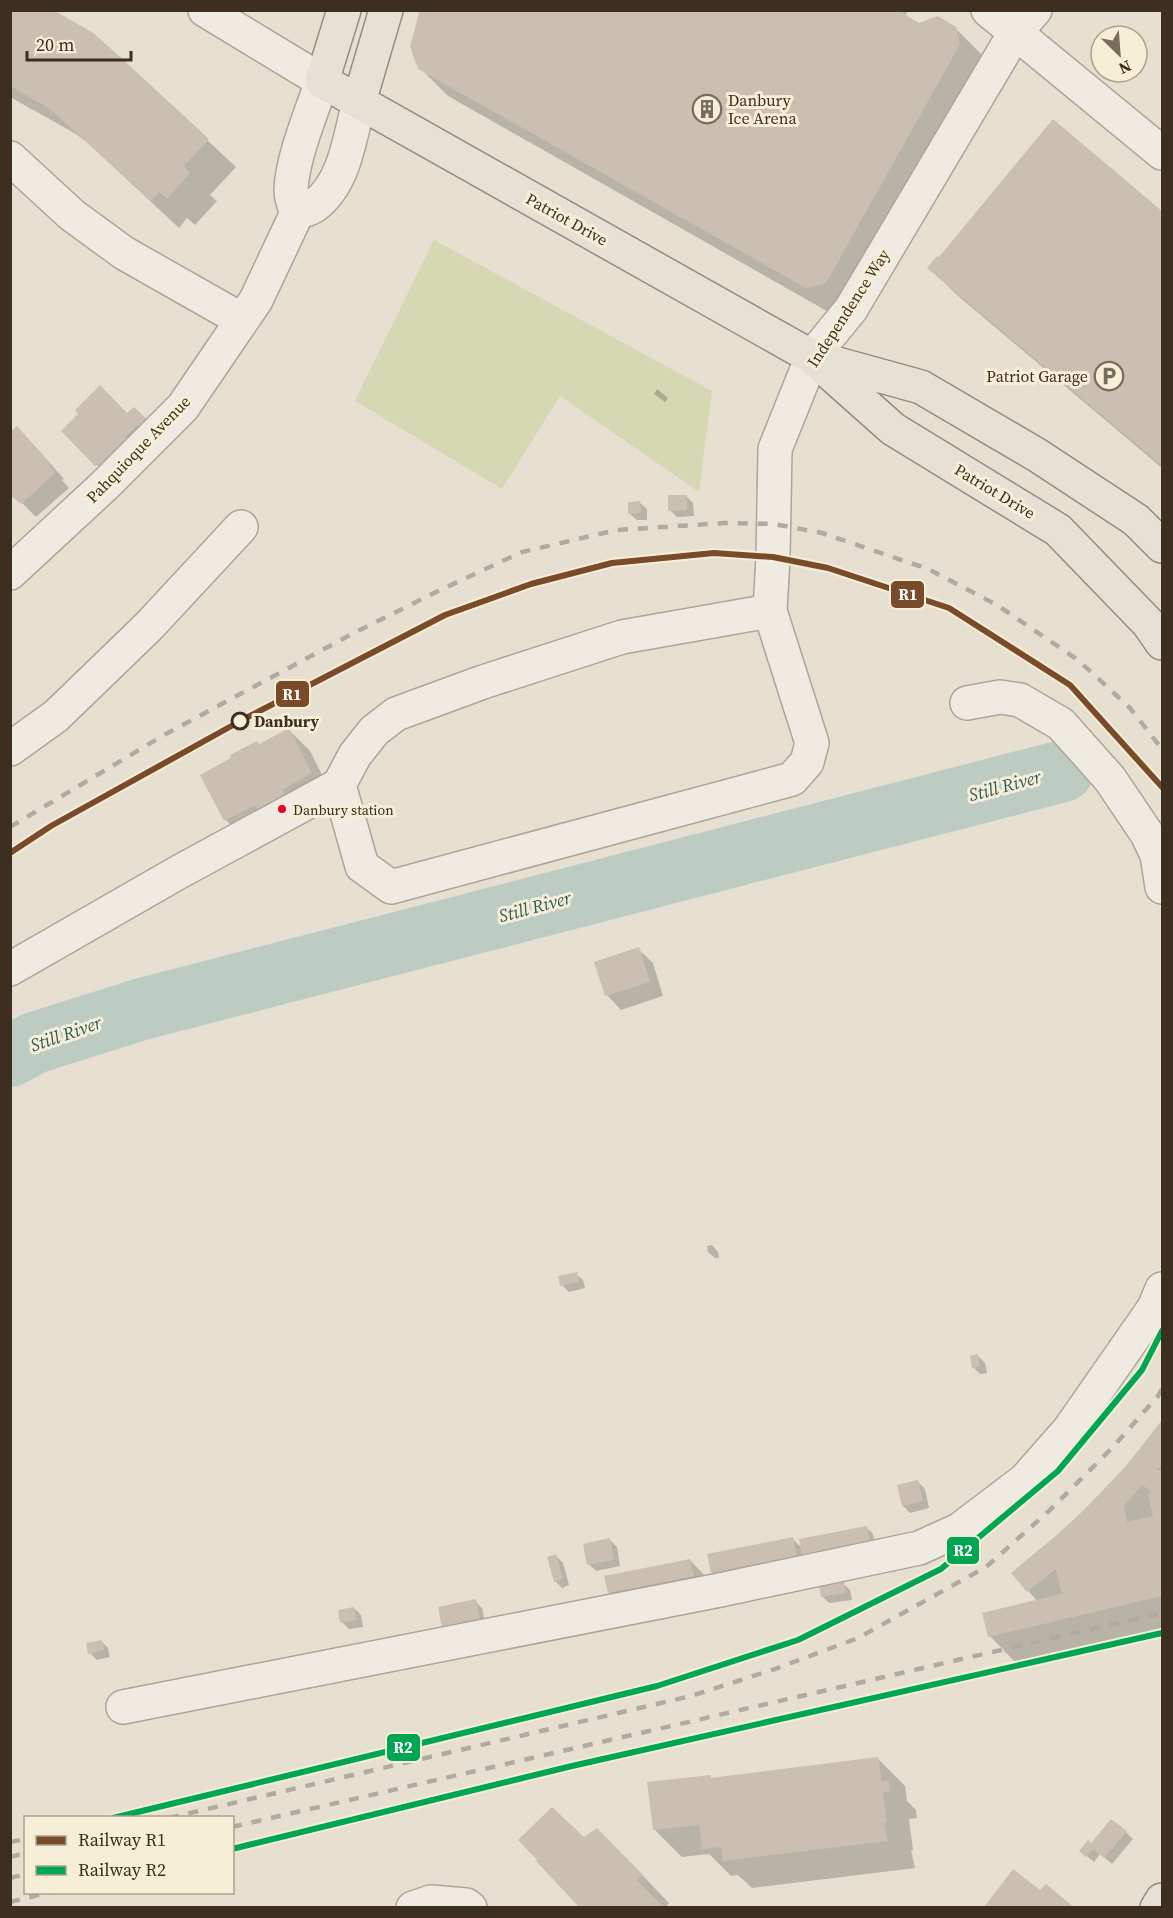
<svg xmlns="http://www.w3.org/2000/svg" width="1173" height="1918" viewBox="0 0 1173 1918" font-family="'Source Serif 4',serif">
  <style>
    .green { fill: #d6d7b3 }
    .shadow { fill: #0003 }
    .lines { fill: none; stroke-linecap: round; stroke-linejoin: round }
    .river { stroke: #bcccc2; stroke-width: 62 }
    .building { fill: #cbbfb2; fill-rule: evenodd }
    .minor-casing { stroke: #ada599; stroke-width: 36 }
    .major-casing { stroke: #928b80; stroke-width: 36 }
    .minor { stroke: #efebe3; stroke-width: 33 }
    .major { stroke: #e6e1d4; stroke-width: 33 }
    .rail { stroke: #afaaa2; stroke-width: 4.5; stroke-dasharray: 10 10; stroke-linecap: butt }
    .rail-1-casing { stroke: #f7eed8; stroke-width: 10 }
    .rail-2-casing { stroke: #f7eed8; stroke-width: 10 }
    .rail-1 { stroke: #7a4b2a; stroke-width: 6 }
    .rail-2 { stroke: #00a651; stroke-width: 6 }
    .stop-dot { fill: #f7eed8; stroke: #3d2e20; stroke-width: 3 }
    .bus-dot { fill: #e4002b; stroke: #f7eed8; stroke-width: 2 }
    .labels { text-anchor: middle; stroke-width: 6; stroke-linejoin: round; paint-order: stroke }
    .bus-label { font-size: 14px; fill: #3d2e20; stroke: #f7eed8; text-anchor: start }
    .poi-label { font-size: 16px; fill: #3d2e20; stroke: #f7eed8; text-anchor: start }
    .street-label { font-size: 16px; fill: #3d2e20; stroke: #f7eed8 }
    .stop-label { font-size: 16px; font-weight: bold; fill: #3d2e20; stroke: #f7eed8; text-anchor: start }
    .water-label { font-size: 18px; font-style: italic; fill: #2f5d5a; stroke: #f7eed8 }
    .line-badge { stroke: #f7eed8; stroke-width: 2 }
    .badge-label { font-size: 16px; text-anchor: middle; font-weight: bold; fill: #fff }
  </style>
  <rect width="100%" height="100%" fill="#e7e0d1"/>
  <path class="green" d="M434,240L712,391L699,492L560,396L502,489L355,401Z"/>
  <path class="shadow" d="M10,10L116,55L236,167L210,195L217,201L195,225L187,218L179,228L89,144L76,134L10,97Z
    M421,10H908L905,16L919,25L955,28L983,56L834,315L448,96L420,68Z
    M1053,121L1162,213V468L957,295L929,268L939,259Z
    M657,389L668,398L665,402L654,394Z
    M128,415L151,425L111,479L63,431Z
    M31,442L64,479L62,480L69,488L36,517L10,491Z
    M686,496L693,503L694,516L677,517L670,510Z
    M640,503L647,509V520H637L630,514Z
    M289,730L310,751L332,795L302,811L308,821L282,835L247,842L226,820L202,775Z
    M638,949L653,963L663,996L621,1010L607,995Z
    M712,1245L718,1252L719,1258H715L708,1252L707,1246Z
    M576,1274L583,1280L585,1288L569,1292L562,1285Z
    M978,1356L985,1363L987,1373L980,1374L973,1367Z
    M1162,1422V1630L1017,1664L990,1636L1037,1601L1013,1573L1059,1535L1127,1467Z
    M918,1482L925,1489L929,1508L910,1513L903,1506Z
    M866,1527L873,1534L876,1548L726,1587L712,1573L793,1539L802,1548Z
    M610,1540L617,1547L620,1566L596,1571L589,1564Z
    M556,1556L563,1563L569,1585L562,1588L555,1581Z
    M690,1560L704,1575L707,1590L623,1607L609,1592Z
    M843,1583L850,1590L852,1600L829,1603L822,1596Z
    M475,1601L482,1608L487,1632L440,1608Z
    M354,1608L361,1615L363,1627L349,1629L342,1622Z
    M101,1641L108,1648L110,1657L97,1660L90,1653Z
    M878,1759L905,1786L907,1801L916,1810L917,1818L909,1819L913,1850H911L915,1868L752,1888L738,1875L731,1876L709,1854L682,1857L655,1830L710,1777L713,1779Z
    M1126,1832L1133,1839L1112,1864L1100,1854L1094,1862L1081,1851Z
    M584,1839L625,1857L669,1903L665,1908H582Z"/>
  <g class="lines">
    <path class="river" d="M10,1056L34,1043L142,1009L1063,771"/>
  </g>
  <path class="building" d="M10,10H53L92,32L117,54L209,139L184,166L190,173L167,199L159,192L151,201L59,117L47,107L10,86Z
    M420,10H898L919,23L938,16L956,27L960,44L826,283L806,288L418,69L410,46Z
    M1053,119L1162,211V466L927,268L937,256L939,257Z
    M100,385L127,413L134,407L152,424L143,433L137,425L125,437L131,443L103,470L98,464L95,466L61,431L78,414L75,410Z
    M17,426L51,464L49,465L55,473L21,504L10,495V432Z
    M668,495H687V510L668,511Z
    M640,501L641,513L628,514V502Z
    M289,728L312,773L282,790L287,799L259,814L255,805L224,821L200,775L231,758L230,755L257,741L259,744Z
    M639,947L650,982L605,996L594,962Z
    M577,1272L579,1282L560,1286L558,1276Z
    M978,1354L980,1367L972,1368L970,1356Z
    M1162,1420V1466L1157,1469L1162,1472V1596L988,1637L982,1613L1064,1593L1061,1591L1056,1569L1027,1592L1011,1573L1058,1534L1084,1510L1126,1466ZM1142,1485L1151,1491L1148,1495L1153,1516L1127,1522L1124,1506Z
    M918,1480L923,1501L902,1506L897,1485Z
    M867,1526L870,1541L802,1555L799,1539Z
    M793,1537L797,1556L711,1573L707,1554Z
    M610,1538L614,1560L587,1565L583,1544Z
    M556,1554L563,1579L554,1582L547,1557Z
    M690,1559L694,1576L608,1593L604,1576Z
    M844,1581L846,1593L821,1597L819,1585Z
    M476,1599L481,1625L443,1633L438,1607Z
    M354,1607L357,1620L340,1623L338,1610Z
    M102,1640L104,1650L88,1654L86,1643Z
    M878,1757L882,1781L889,1780L890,1791L883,1792L887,1823H884L888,1841L723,1861L721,1847L702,1849L699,1825L653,1830L647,1782L711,1775V1778Z
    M552,1807L584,1837L597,1828L643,1875L637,1880L664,1908H580L536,1861L537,1860L518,1840Z
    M1111,1819L1127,1831L1104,1858L1093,1849L1086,1857L1079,1851L1088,1840L1091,1843Z
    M1013,1869L1040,1890L1046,1884L1075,1908H985L984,1907Z"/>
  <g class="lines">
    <g class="minor-casing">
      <path id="minor" d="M205,10L322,81C312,111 292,158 291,190C291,198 294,206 297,213
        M988,10L1162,153
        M10,158L72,215L124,253L242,320
        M10,573L105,485L183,407L256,300L297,213C302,211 309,209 314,206C345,184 350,136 359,102
        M770,611L773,557L775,449L812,357L851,309L1015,33L1035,10
        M967,703L1000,697L1020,700L1061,724L1110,779L1147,834L1157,855L1162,887
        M10,749L56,716L149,626L241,527
        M10,969L179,872L339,785L355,755L374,731L396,714L483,682L622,637L770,611L812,743L807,762L792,779L391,887L362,866L339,785
        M123,1707L720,1590L919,1548L959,1530L1025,1480L1069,1430L1154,1308L1162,1289
        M413,1908L431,1902L466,1905L470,1908"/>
    </g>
    <g class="major-casing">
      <path id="major" d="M344,10L322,81L812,357L893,429L1058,530L1148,623L1162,643
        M359,102L386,10
        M823,360L921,387L1037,455L1136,520L1162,546
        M1157,1908L1162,1900"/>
    </g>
    <use href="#minor" class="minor"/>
    <use href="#major" class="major"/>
    <path class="rail" d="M244,719L445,615L531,584L612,563L714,553L773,557L828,568L949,608L1070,685L1162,787
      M10,827L164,735L352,634L438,591L522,552L617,530L725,523L774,524L822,533L928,569L997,605L1078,660L1130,708L1162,749
      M113,1818L657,1686L798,1640L941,1569L1058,1471L1142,1370L1162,1331
      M169,1818L691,1696L775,1669L858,1638L986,1567L1050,1510L1113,1447L1158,1396L1162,1389
      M232,1827L1162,1613
      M10,1842L26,1839
      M232,1849L572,1766L1162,1633
      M10,1857L26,1853
      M10,1878L26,1874
      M10,1902L51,1892"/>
    <g class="rail-1-casing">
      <path id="rail-1" d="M10,853L51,826L244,719L445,615L531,584L612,563L714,553L773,557L828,568L949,608L1070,685L1162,787"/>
    </g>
    <g class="rail-2-casing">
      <path id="rail-2" d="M113,1818L657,1686L798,1640L941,1569L1058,1471L1142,1370L1162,1331
        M232,1849L572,1766L1162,1633"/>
    </g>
    <use href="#rail-1" class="rail-1"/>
    <use href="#rail-2" class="rail-2"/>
  </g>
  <defs>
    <g id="building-ring" transform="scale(1.5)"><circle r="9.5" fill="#f7eed8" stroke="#786c5e" stroke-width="1.5"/><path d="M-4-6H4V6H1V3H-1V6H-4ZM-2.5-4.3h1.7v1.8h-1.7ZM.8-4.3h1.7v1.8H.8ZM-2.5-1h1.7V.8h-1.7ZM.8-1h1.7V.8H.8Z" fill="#786c5e"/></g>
    <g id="parking-ring" transform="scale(1.5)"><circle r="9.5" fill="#f7eed8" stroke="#786c5e" stroke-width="1.5"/><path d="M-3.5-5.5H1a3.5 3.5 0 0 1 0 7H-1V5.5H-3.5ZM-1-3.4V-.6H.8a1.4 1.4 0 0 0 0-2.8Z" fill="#786c5e"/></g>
  </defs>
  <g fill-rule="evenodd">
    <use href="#building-ring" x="707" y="109"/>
    <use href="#parking-ring" x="1109" y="376"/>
  </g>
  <circle class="stop-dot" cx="240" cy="721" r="8"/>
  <circle class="bus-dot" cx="282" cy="809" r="5"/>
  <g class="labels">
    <g class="bus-label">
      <text x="293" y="815">Danbury station</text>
    </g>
    <g class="poi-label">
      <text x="728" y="106">Danbury<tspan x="728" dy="18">Ice Arena</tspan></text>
      <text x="1088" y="382" text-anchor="end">Patriot Garage</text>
    </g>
    <g class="street-label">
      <text transform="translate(567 219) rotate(29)" y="6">Patriot Drive</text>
      <text transform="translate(848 308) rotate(-57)" y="6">Independence Way</text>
      <text transform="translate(138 449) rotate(-46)" y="6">Pahquioque Avenue</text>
      <text transform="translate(995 491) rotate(31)" y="6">Patriot Drive</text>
    </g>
    <g class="stop-label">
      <text x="254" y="727">Danbury</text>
    </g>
    <g class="water-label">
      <text transform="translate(1005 786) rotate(-15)" y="6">Still River</text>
      <text transform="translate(535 907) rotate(-15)" y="6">Still River</text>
      <text transform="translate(66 1034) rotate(-19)" y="6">Still River</text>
    </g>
  </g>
  <g class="line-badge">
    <rect x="890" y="580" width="35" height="29" rx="6" fill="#7a4b2a"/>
    <rect x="275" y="680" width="35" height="28" rx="6" fill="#7a4b2a"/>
    <rect x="946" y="1536" width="34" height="29" rx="6" fill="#00a651"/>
    <rect x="386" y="1733" width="35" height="29" rx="6" fill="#00a651"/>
  </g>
  <g class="badge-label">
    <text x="908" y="600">R1</text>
    <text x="292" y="700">R1</text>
    <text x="963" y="1556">R2</text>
    <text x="403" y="1753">R2</text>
  </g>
  <rect width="1173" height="1918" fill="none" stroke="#3d2e20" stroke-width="24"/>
  <rect x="24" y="1816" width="210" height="78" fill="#f7eed8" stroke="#ada18e" stroke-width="1.5"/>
  <rect x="36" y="1836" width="30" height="9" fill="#7a4b2a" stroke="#ada18e" stroke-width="1.5"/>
  <text x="78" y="1846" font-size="18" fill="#3d2e20">Railway R1</text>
  <rect x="36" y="1866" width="30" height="9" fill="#00a651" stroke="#ada18e" stroke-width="1.5"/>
  <text x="78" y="1876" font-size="18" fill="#3d2e20">Railway R2</text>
  <g transform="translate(1119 54) rotate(155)"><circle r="28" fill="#f7eed8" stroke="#ada18e" stroke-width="1.5"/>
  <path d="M0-4.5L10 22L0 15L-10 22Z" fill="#786c5e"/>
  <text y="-9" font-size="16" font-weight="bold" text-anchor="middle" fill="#3d2e20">N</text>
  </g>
  <path d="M27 51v9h104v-9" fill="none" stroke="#3d2e20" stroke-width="3"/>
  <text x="36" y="51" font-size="18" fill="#3d2e20" stroke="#f7eed8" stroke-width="4.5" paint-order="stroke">20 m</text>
</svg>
